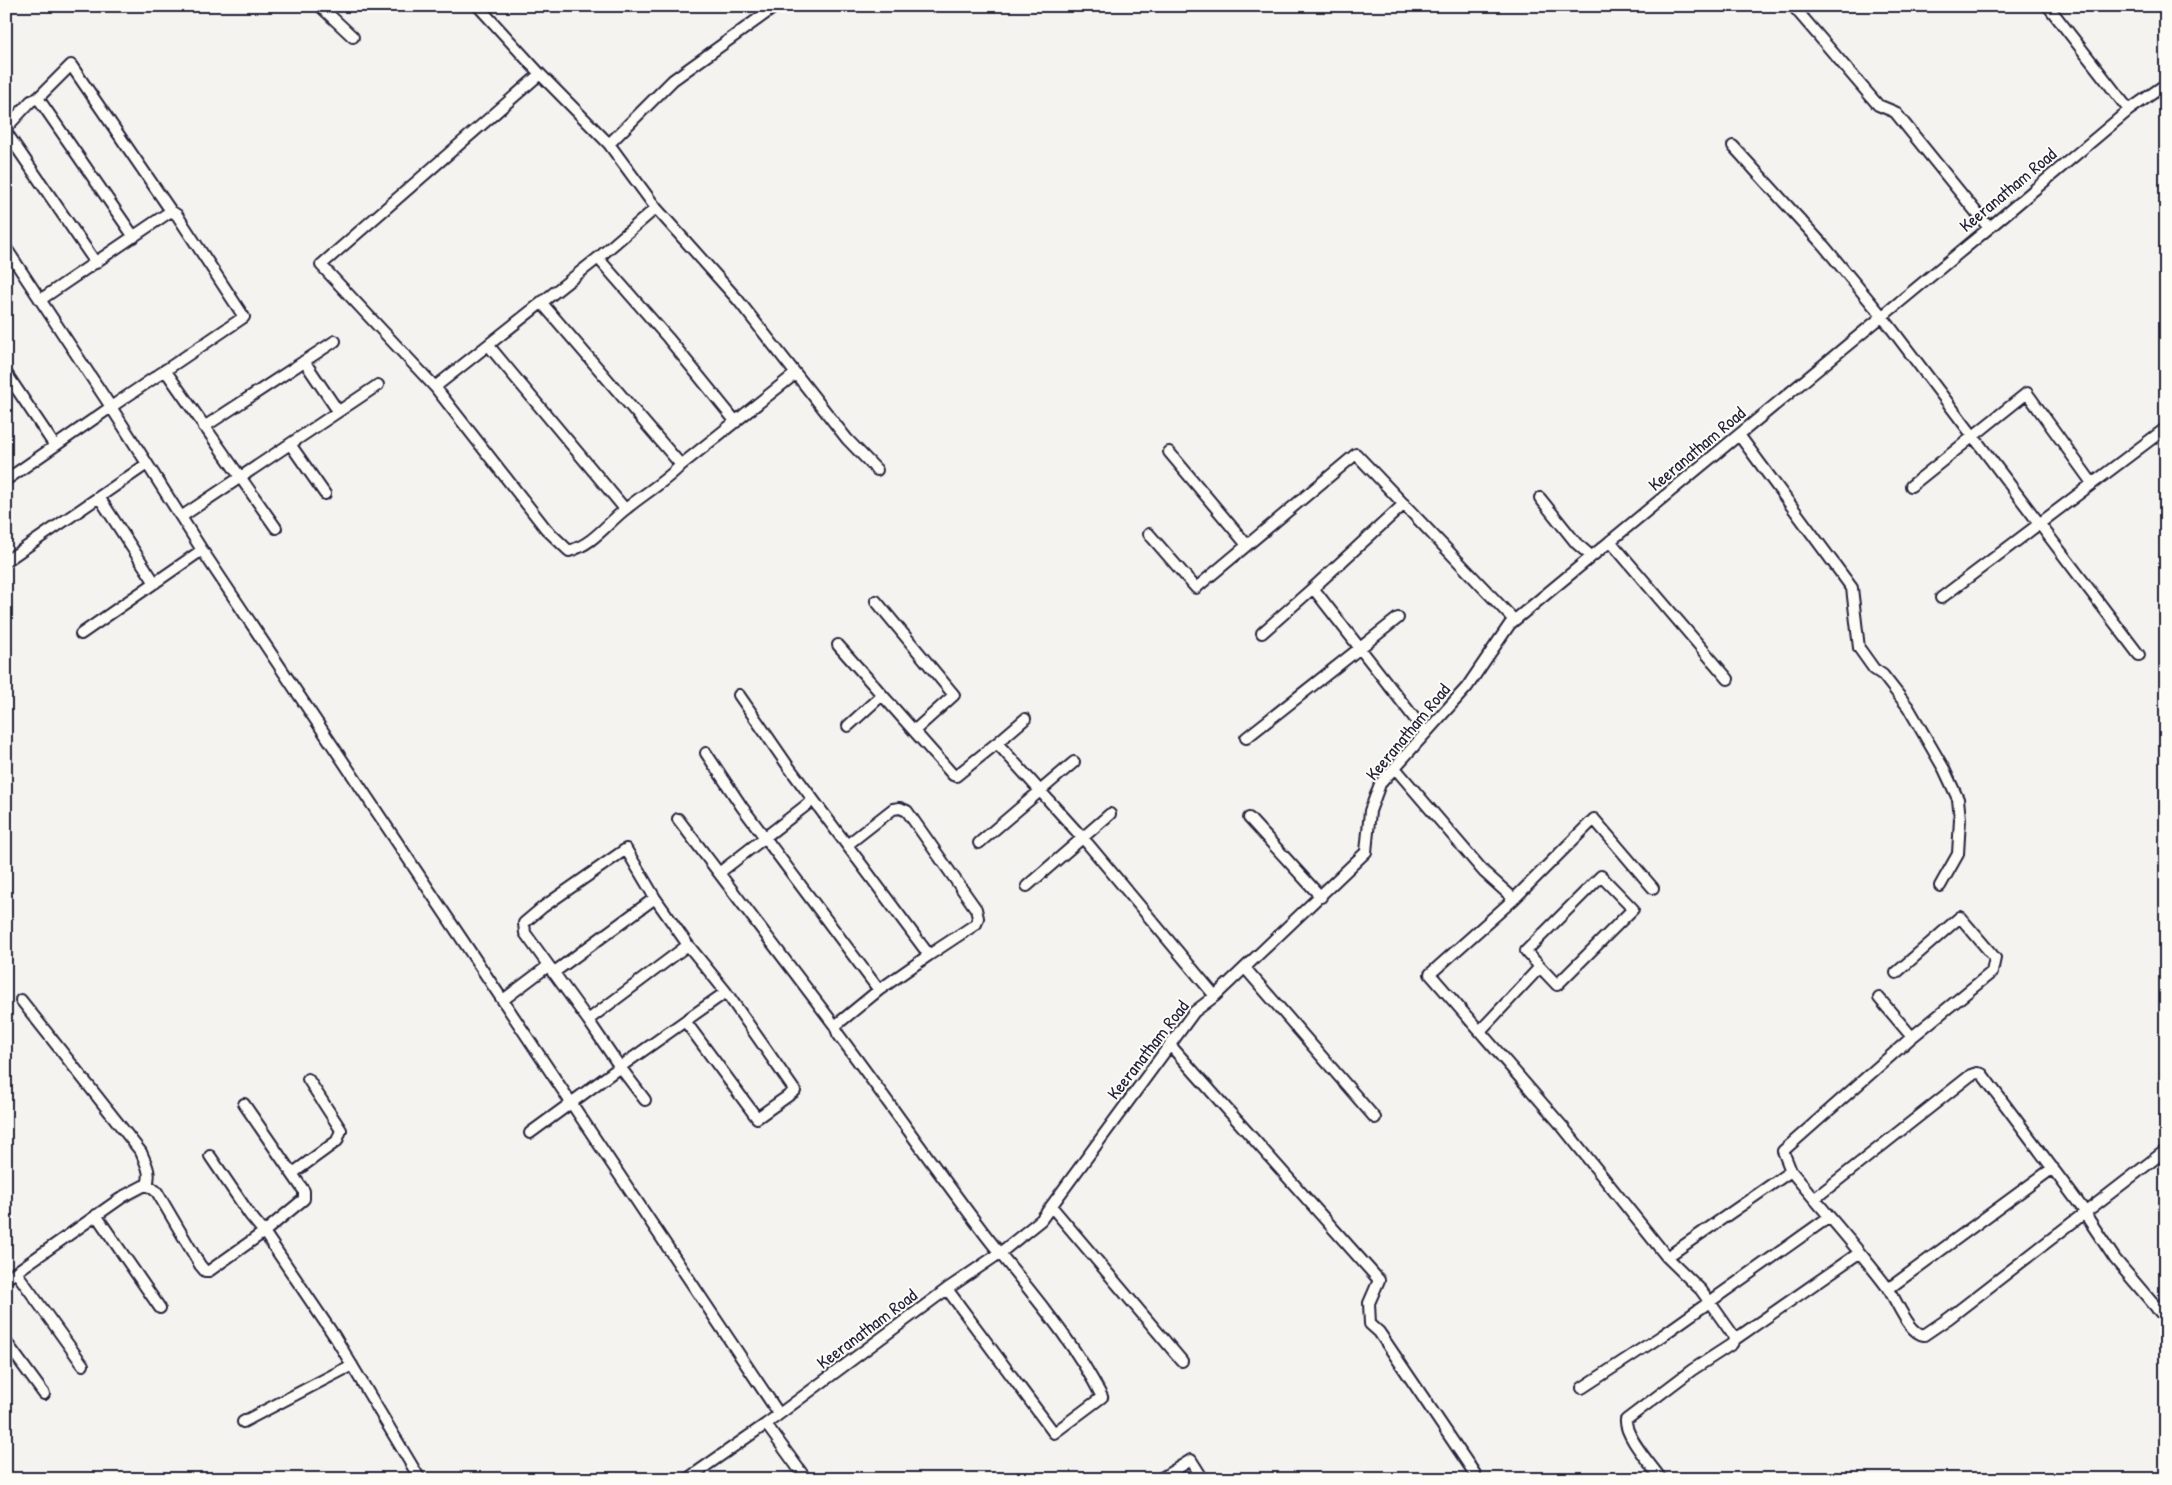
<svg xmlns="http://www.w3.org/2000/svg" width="2172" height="1485" viewBox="0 0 2172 1485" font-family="'Patrick Hand',sans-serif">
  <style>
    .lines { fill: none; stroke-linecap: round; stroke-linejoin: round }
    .minor-casing { stroke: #22223b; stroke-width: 14 }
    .minor { stroke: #fdfcf7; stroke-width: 10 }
    .labels { text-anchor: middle; stroke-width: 4; stroke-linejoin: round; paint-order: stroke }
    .street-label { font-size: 18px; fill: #22223b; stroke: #fdfcf7 }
  </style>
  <rect width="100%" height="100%" fill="#f4f3ef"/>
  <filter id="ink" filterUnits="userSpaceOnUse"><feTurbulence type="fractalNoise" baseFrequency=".02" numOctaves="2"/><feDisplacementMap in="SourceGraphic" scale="10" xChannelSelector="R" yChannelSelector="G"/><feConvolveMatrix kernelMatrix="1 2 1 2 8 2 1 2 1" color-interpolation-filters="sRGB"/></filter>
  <g filter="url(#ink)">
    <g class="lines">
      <g class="minor-casing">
        <path id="minor" d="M320,6L353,37
          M478,6L540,74L321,265L435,387L546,529L569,551C594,544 607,523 627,508C645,493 665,482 681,465L795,374
          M1793,6L1878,105L1895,112L1989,228
          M2048,6L2129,110
          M540,74L609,144L656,208L738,300L847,439L877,470
          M38,98L134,237
          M6,128L31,101L38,98L71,65L171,211L177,215L244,317L111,407L202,550L779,1414
          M6,132L96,263
          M609,144L673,80L776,6
          M1733,146L1824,246L1882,316L2139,655
          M6,248L111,407L6,480
          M598,258L668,338L736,422
          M40,300L171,211
          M541,302L681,465
          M489,346L625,509
          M304,361L338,411
          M165,370L276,528
          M6,373L55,446
          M435,387L598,258L656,208
          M204,427L335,341
          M1739,435L1852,588L1859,648L1874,669L1883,675L1908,707L1944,769L1958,799L1960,819L1958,854L1940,886
          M290,444L325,494
          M1169,452L1247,545
          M1911,486L2027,393L2092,483
          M99,497L155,583
          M1540,498L1576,543L1591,556
          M1404,504L1313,588L1426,733
          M181,517L378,385
          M1149,534L1196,588L1356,454L1514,620
          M1610,541L1728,679
          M6,561L147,464
          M1941,598L2166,428
          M876,601L954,695L914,731
          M1262,633L1313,588
          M81,634L202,550
          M838,645L953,775L956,776L997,743L1088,844L1215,996
          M739,695L788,766L929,955L879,990L835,1026
          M848,726L882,695
          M1246,738L1398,618
          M997,743L1025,719
          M706,753L742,807L879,990
          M1395,768L1484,872L1514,899
          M1249,818L1321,897
          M678,819L835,1026L838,1034C888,1101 936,1170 987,1237C1027,1288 1073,1339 1102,1397L1054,1433L947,1289
          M979,843L1074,762
          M847,845L893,809L900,808L907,811L976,909L978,918L976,924L929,955
          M719,873L813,800
          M1027,886L1110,814
          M1653,888L1594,819L1514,899L1430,974L1562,1126L1667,1257L1701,1290L1733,1335L1734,1340L1732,1344L1692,1370L1626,1420C1624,1435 1652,1466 1661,1479
          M1245,968L1375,1118
          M553,973L655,898
          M1896,973L1960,917L1995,958L1992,972L1912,1037L1783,1151L1791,1171C1823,1210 1857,1247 1887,1287C1897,1300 1908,1333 1924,1335L1949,1318L2166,1150
          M1879,998L1912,1037
          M21,1000L141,1152C145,1162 152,1173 147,1184
          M503,1000L548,966
          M588,1020L525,933L524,923L543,907L626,849L655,898L688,945
          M685,1021L757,1118L795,1091L726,992
          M1480,1031L1540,967L1557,985L1633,909L1601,876L1526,951L1540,967
          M1170,1045L1379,1280L1369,1303L1370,1324L1379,1332L1475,1474
          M244,1104L304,1191V1199L264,1232L335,1337L420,1479
          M530,1133L620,1067L588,1020L688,945L726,992L620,1067L645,1100
          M293,1173L337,1141L341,1130L308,1079
          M1814,1199L1971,1075L1977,1073L1982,1074L2086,1213L2089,1220L2115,1259L2166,1319
          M1051,1206L1182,1361
          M96,1215L160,1308
          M1667,1257L1791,1171
          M16,1272L83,1365
          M6,1279L124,1196L147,1184L157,1192L200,1265L205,1271H209L264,1232L250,1215L210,1156
          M1888,1289L2053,1168
          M2157,1309L2166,1302
          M1734,1340L1859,1253
          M6,1342L44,1394
          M1582,1388L1663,1335L1829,1217
          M243,1422L352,1365
          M766,1424L806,1479
          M687,1479L766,1424L947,1289L1000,1253L1041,1220L1194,1012L1215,996L1366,852L1370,811L1380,784L1467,687L1510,624L1989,228L2129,110L2166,84
          M1160,1479L1191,1460L1203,1479"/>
      </g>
      <use href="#minor" class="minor"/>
    </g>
  </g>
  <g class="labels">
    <g class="street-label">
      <text transform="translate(2008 190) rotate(-40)" y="6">Keeranatham Road</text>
      <text transform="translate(1697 449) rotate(-40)" y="6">Keeranatham Road</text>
      <text transform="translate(1408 732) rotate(-50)" y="6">Keeranatham Road</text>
      <text transform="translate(1148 1050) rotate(-52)" y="6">Keeranatham Road</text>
      <text transform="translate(867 1329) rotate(-37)" y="6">Keeranatham Road</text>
    </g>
  </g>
  <rect width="2172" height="1485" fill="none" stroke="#fdfcf7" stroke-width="25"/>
  <rect x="12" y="12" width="2147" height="1460" fill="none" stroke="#22223b" stroke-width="2" filter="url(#ink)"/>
</svg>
